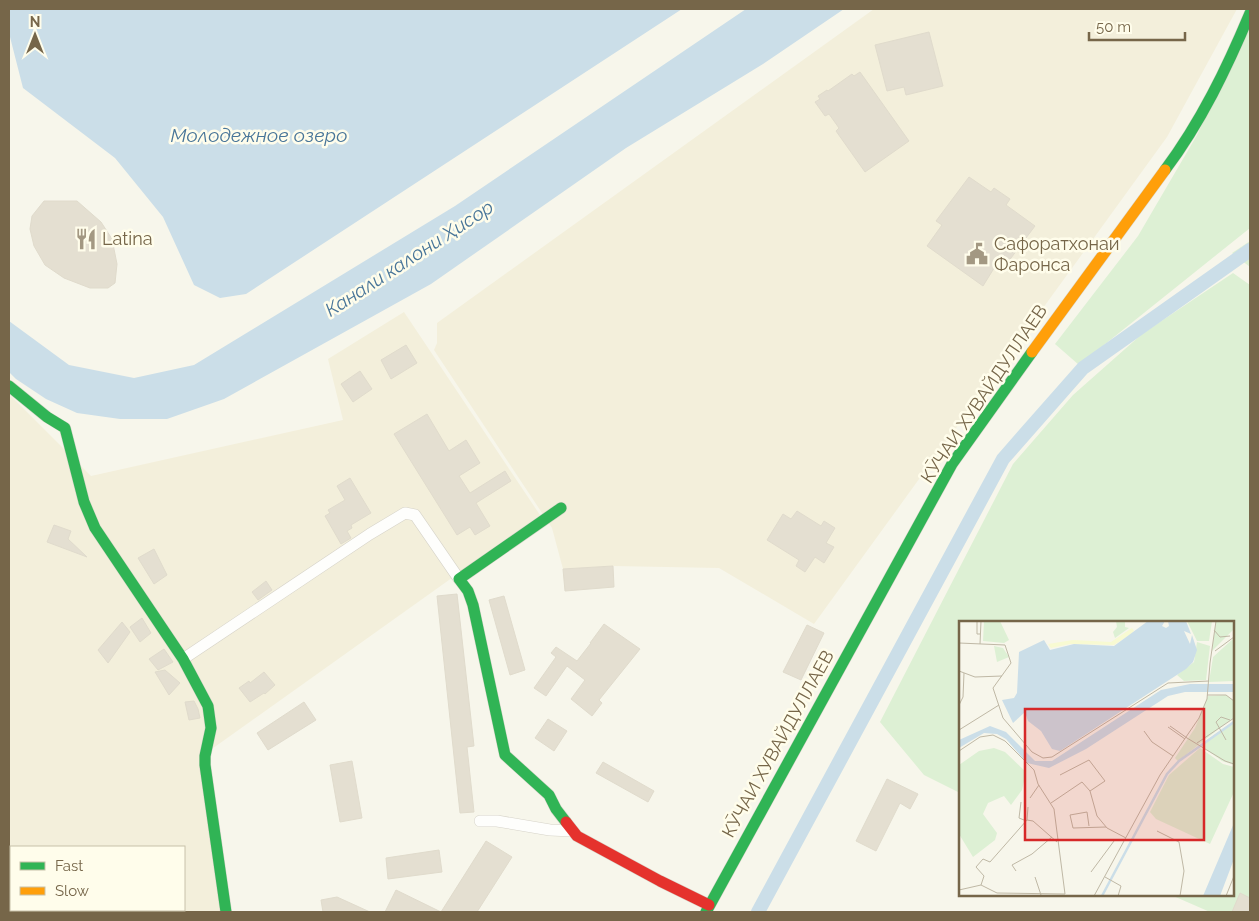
<svg xmlns="http://www.w3.org/2000/svg" width="1259" height="921" viewBox="0 0 1259 921" font-family="Raleway,sans-serif">
  <style>
    .residential { fill: #f3efdb; fill-rule: evenodd }
    .green { fill: #ddf0d4 }
    .water { fill: #cbdee8 }
    .lines { fill: none; stroke-linecap: round; stroke-linejoin: round }
    .canal { stroke: #cbdee8; stroke-width: 14 }
    .building { fill: #e4dfd1; stroke: #e0dbcc }
    .street-casing { stroke: #d6d3c9; stroke-width: 12 }
    .fast-casing { stroke: #d7d3c9; stroke-width: 12 }
    .slow-casing { stroke: #d7d3c9; stroke-width: 12 }
    .jam-casing { stroke: #d7d3c9; stroke-width: 12 }
    .street { stroke: #fefefc; stroke-width: 11 }
    .fast { stroke: #30b455; stroke-width: 11 }
    .slow { stroke: #ff9f0a; stroke-width: 11 }
    .jam { stroke: #e5322d; stroke-width: 11 }
    .labels { text-anchor: middle; stroke-width: 5; stroke-linejoin: round; paint-order: stroke }
    .poi-label { font-size: 18px; fill: #766649; stroke: #fffdeb; text-anchor: start }
    .street-label { font-size: 18px; fill: #766649; stroke: #fffdeb }
    .water-label { font-size: 19px; font-style: italic; fill: #487599; stroke: #fffdeb }
    .inset-river { fill: none; stroke: #cbdee8; stroke-width: 2.5 }
    .inset-road { fill: none; stroke: #bfb8a5; stroke-width: 1 }
    .view { fill: #d62828; fill-opacity: 0.15; stroke: #d62828; stroke-width: 2.5 }
    .inset-edge { fill: none; stroke: #766649; stroke-width: 2.5 }
  </style>
  <rect width="100%" height="100%" fill="#f7f6eb"/>
  <path class="residential" d="M874,9H1237L1167,137L814,624L719,568L613,566L563,569L552,528L434,350L437,343V323Z
    M404,312L540,515L202,756L221,912H9V394L91,476L343,420L328,359ZM11,847H184V910H11Z"/>
  <path class="green" d="M1250,23V228L1079,365L1055,344L1138,236L1197,135Z
    M1250,241V267L1232,253Z
    M1233,273L1250,285V912H1210L1171,895H1233V622H960V793L924,775L880,722L1013,464L1073,395L1142,334Z"/>
  <path class="water" d="M9,9H682L246,294L220,298L194,285L163,217L115,158L23,88L9,33Z
    M746,9H844L763,64L626,148L431,284L224,399L167,419H120L77,413L46,399L16,379L9,372V321L69,365L134,378L194,365L455,206Z"/>
  <g class="lines">
    <path class="canal" d="M758,912L1003,459L1083,368L1250,250"/>
  </g>
  <path class="building" d="M929,32L943,86L906,95L904,87L887,91L875,45Z
    M860,72L909,141L865,172L836,131L839,128L829,114L825,116L815,102L820,99L818,96L827,90L828,91L852,74L854,76Z
    M969,177L991,192L994,188L1010,199L1006,205L1035,226L1002,270L996,265L983,286L927,246L942,225L936,221Z
    M44,201H77L101,222L112,239L117,264L115,283L108,288H90L64,278L45,265L34,246L30,229L32,216Z
    M406,345L417,363L391,379L381,360Z
    M360,371L372,389L353,402L341,384Z
    M427,414L449,451L466,440L480,463L459,476L470,493L505,471L511,481L476,503L490,526L475,535L470,527L457,535L394,434Z
    M350,478L371,513L351,525L352,528L347,531L351,538L341,544L325,516L330,513L328,510L345,500L337,486Z
    M797,511L821,526L824,521L835,528L826,543L834,547L824,563L815,557L805,572L796,566L799,560L767,540L783,514L791,519Z
    M54,525L71,531L68,539L87,557L47,542Z
    M154,549L167,575L154,584L138,558Z
    M613,566L614,587L565,591L563,569Z
    M266,581L272,590L258,600L252,592Z
    M457,594L474,746L467,747L474,812L460,813L437,596Z
    M504,596L525,670L510,675L489,600Z
    M142,618L151,633L140,642L130,627Z
    M122,622L130,632L108,663L98,650Z
    M604,624L640,649L599,700L602,703L592,716L571,699L585,680L567,666L546,696L534,688L556,657L551,653L556,647L577,661L591,643H590Z
    M807,625L824,633L801,680L783,672Z
    M164,649L173,662L158,670L149,659Z
    M165,670L180,683L169,695L155,672Z
    M264,672L275,685L265,694L264,693L250,702L239,688L249,681L250,683Z
    M194,701L198,709L200,718L189,720L185,702Z
    M304,702L316,720L268,750L257,733Z
    M548,719L567,731L554,751L535,738Z
    M352,761L362,818L340,822L330,765Z
    M603,762L654,791L648,802L596,773Z
    M887,779L918,794L910,809L900,803L876,851L856,841Z
    M486,841L512,857L477,912H385L396,890L441,912Z
    M439,850L442,872L388,879L386,858Z
    M1240,893L1250,898V912H1232Z
    M337,897L370,912H323L321,900Z"/>
  <g class="lines">
    <g class="street-casing">
      <path id="street" d="M183,659L370,534L405,513L415,515L459,579
        M480,821H497L550,830L572,831"/>
    </g>
    <g class="fast-casing">
      <path id="fast" d="M1165,170C1201,122 1227,68 1250,13
        M9,386L47,417L65,428L84,502L95,528L183,659L208,706L211,728L205,756V765L226,912
        M561,508L459,579L468,591L473,605L505,755L549,795L556,809L566,822
        M706,912L952,464L1032,352"/>
    </g>
    <g class="slow-casing">
      <path id="slow" d="M1032,352L1165,170"/>
    </g>
    <g class="jam-casing">
      <path id="jam" d="M566,822L577,836L660,881L709,905"/>
    </g>
    <use href="#street" class="street"/>
    <use href="#fast" class="fast"/>
    <use href="#slow" class="slow"/>
    <use href="#jam" class="jam"/>
  </g>
  <defs>
    <g id="restaurant-bare" transform="scale(1.725)"><path d="M-5-6h1v4h1v-4h1v4h1v-4h1v5L-1.5 .5V6h-2V.5L-5-1ZM5-6V6H3V1.5H1.5Q1.5-4 5-6Z" fill="#a39882" stroke="#fffdeb" stroke-width="2.5" paint-order="stroke"/></g>
    <g id="civic-bare" transform="scale(1.725)"><path d="M-.6-6.5H3V-4.5H.6V-3L4-1V1h2V6H-6V1h2V-1L-.6-3ZM-1.2 2.5V6h2.4V2.5Z" fill="#a39882" stroke="#fffdeb" stroke-width="2.5" paint-order="stroke"/></g>
  </defs>
  <g fill-rule="evenodd">
    <use href="#restaurant-bare" x="86" y="239"/>
    <use href="#civic-bare" x="977" y="254"/>
  </g>
  <g class="labels">
    <g class="poi-label">
      <text x="102" y="245">Latina</text>
      <text x="994" y="250">Сафоратхонаи<tspan x="994" dy="21">Фаронса</tspan></text>
    </g>
    <g class="street-label">
      <text transform="translate(984 394) rotate(-56)" y="6">КӮЧАИ ХУВАЙДУЛЛАЕВ</text>
      <text transform="translate(778 744) rotate(-61)" y="6">КӮЧАИ ХУВАЙДУЛЛАЕВ</text>
    </g>
    <g class="water-label">
      <text x="259" y="142">Молодежное озеро</text>
      <text transform="translate(409 258) rotate(-33)" y="7">Канали калони Ҳисор</text>
    </g>
  </g>
  <g transform="translate(959 621)">
    <rect width="275" height="275" fill="#f7f6eb"/>
    <path d="M25,0H41L50,19L45,22L24,20ZM157,0H166V6L170,7L156,17L154,11L158,6ZM228,0H253L250,20H238ZM257,0H275V8L253,30ZM275,17V60L250,61L254,36ZM238,21L251,25L247,59L225,60L218,54L235,41ZM35,25L44,27L50,36L38,41ZM267,74L275,80V96L219,140L216,137L236,107L249,75ZM275,100V144L263,140L241,124ZM35,127L46,131L67,151L63,169L52,184L45,175L29,182L24,193L38,212L36,219L14,236L0,213V144L20,130ZM241,127L264,143L275,146V171L251,223L197,198L191,191L210,154Z" fill="#ddf0d4"/>
    <path d="M173,7L175,10L172,13L155,24L111,23L92,27L89,23L114,19L152,21Z" fill="#f8fad2"/>
    <path d="M189,0H206L203,5L207,7L210,5L209,0H227L232,13L225,10L231,23L233,14L238,29L234,41L227,48L101,130L93,128L82,110L69,100L66,91L54,102L43,79L55,77L58,72L60,31L85,19L91,29L115,23L155,25ZM231,63H275V71H226L209,75L127,128L90,147L68,142L47,118L38,113L25,112L0,127V119L31,105L47,111L76,140H93L202,69ZM275,202V238L261,275H244Z" fill="#cbdee8"/>
    <path class="inset-river" d="M143,275L208,153L220,140L275,101"/>
    <path class="inset-road" d="M18,0V13H21M255,9L261,16L271,15M0,22L46,24L52,42L34,67L44,97L73,131L84,137L93,136L209,62L250,60M21,23L22,0M256,30L275,16M251,42L257,0M0,50L16,56L43,55M248,74H267L275,80M0,84L4,76L5,52M211,105L228,117M209,106L226,118M0,109L40,84M185,110L193,121L214,135M228,117L266,140L275,143M267,119L257,101L262,96L271,99M238,122L275,97M0,130L21,116L34,114L46,120L75,149L79,163L95,188L106,273M101,154L130,139L146,160L131,170L138,195L148,207L167,217M71,177L80,164M62,181L60,197L65,199M92,182L123,161L131,170M68,199L74,200L98,221M130,205L128,191L111,194L114,207L147,206M198,210L220,221L225,250L221,275M57,250L53,244L73,233L93,216M132,251L155,220M76,256L82,274M146,256L162,265L159,275M22,264L25,255L17,246L24,238L31,241L68,199L69,186M0,269L22,264L38,272L106,273M135,275L201,154L240,97L248,78L251,42M267,275L275,255"/>
    <path class="view" d="M66,88H245V219H66Z"/>
    <rect width="275" height="275" class="inset-edge"/>
  </g>
  <rect width="1259" height="921" fill="none" stroke="#766649" stroke-width="20"/>
  <rect x="10" y="846" width="175" height="65" fill="#fffdeb" stroke="#c8c1aa"/>
  <rect x="20" y="862" width="25" height="8" fill="#30b455" stroke="#c8c1aa"/>
  <text x="55" y="871" font-size="15" fill="#766649">Fast</text>
  <rect x="20" y="887" width="25" height="8" fill="#ff9f0a" stroke="#c8c1aa"/>
  <text x="55" y="896" font-size="15" fill="#766649">Slow</text>
  <g transform="translate(35 35)" stroke="#fffdeb" stroke-width="4" paint-order="stroke">
  <path d="M0-4L9 19L0 12L-9 19Z" fill="#766649"/>
  <text y="-8" font-size="14" font-weight="bold" text-anchor="middle" fill="#766649">N</text>
  </g>
  <path d="M1089 32v8h96v-8" fill="none" stroke="#766649" stroke-width="2.5"/>
  <text x="1096" y="32" font-size="15" fill="#766649" stroke="#fffdeb" stroke-width="4" paint-order="stroke">50 m</text>
</svg>
